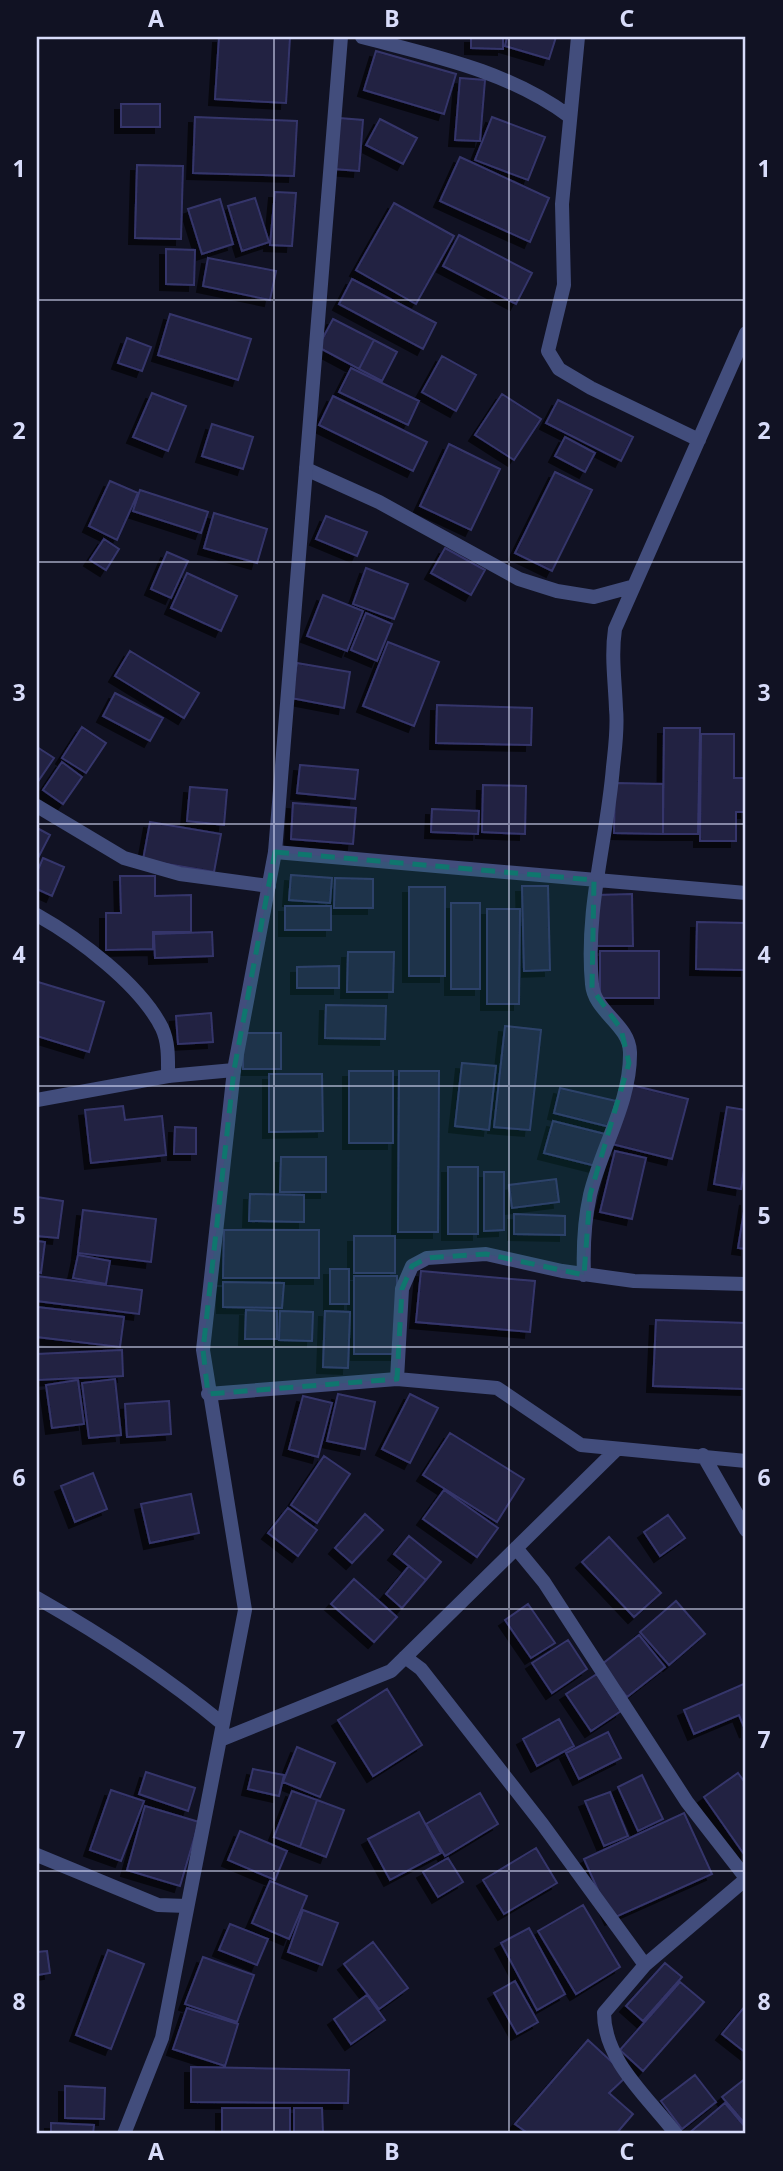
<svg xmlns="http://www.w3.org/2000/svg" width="783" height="2171" viewBox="0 0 783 2171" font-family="'Noto Sans',sans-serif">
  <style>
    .building { fill: #202042; stroke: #35366b; stroke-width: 2; filter: url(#shadow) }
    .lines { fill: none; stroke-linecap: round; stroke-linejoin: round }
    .minor { stroke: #424d7c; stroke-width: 14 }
    .tertiary { stroke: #424d7c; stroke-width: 14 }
    .marked { fill: #0f766e; fill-opacity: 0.2; stroke: #0f766e; stroke-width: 5; stroke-dasharray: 14 9; stroke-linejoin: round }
    .grid { fill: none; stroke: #d8dcfa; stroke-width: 2; stroke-opacity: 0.55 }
    .neatline { fill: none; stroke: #d8dcfa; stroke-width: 2.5 }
    .grid-label { font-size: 23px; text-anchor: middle; font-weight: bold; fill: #d8dcfa }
  </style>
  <defs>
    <filter id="shadow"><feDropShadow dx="-6" dy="6" stdDeviation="0" flood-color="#0009"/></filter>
  </defs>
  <rect width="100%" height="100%" fill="#111223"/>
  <path class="building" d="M219,37H290L286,103L215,99Z
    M471,37H503V49L471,48Z
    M507,37H556L549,59L505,46Z
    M376,51L456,74L444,114L364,90Z
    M460,78L485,80L480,141L455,140Z
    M121,104H160V127H121Z
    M195,117L297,121L294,176L193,173Z
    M492,117L545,137L528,180L475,160Z
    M339,118L363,120L359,171L334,169Z
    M380,119L417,138L403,164L366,145Z
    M460,157L549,198L530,242L440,201Z
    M137,165L183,166L181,239L135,238Z
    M275,192L296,193L292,246L270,245Z
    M255,198L269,242L242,251L228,206Z
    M220,199L233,244L202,254L188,209Z
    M394,203L454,236L416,304L356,270Z
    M459,235L532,273L516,304L443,266Z
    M166,249L195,250L194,285L166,284Z
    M208,258L276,271L270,300L203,286Z
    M352,279L436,323L423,349L339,304Z
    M170,314L251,339L238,380L158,355Z
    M333,319L374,340L359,369L318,347Z
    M127,338L151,347L142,371L118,363Z
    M374,340L397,352L382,381L359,369Z
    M442,356L476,375L456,411L422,392Z
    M351,368L419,401L408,425L339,392Z
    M152,393L186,406L168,451L133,437Z
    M502,394L541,419L514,460L475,435Z
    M333,396L427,442L413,471L319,425Z
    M558,400L633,437L621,461L546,423Z
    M212,424L253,437L243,469L202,456Z
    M565,437L595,453L585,472L555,456Z
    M449,444L500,469L471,530L420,506Z
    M555,472L592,490L552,571L515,553Z
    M110,481L138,493L117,540L89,526Z
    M140,490L208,512L201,533L133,511Z
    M214,513L267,529L257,563L204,548Z
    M326,516L367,532L357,556L316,539Z
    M104,539L119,549L106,570L90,560Z
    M445,548L485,570L471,595L431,573Z
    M167,552L188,561L171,598L151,589Z
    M366,568L408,584L394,619L353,604Z
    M187,573L237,596L221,631L171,608Z
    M323,595L363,611L347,651L307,636Z
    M366,613L392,624L377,661L351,650Z
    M388,642L439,662L414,726L363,706Z
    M130,651L199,693L184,718L115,676Z
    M297,663L350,672L344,708L291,698Z
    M115,693L163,718L150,741L103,716Z
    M437,705L532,708L531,745L436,743Z
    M82,727L106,743L86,773L62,758Z
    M664,728H700L698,834H663Z
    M701,734H734V778H746V812H736V841H700Z
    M37,747L54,758L37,783Z
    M62,762L82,777L63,804L43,790Z
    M300,765L358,770L355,799L297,793Z
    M615,783L663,784V834L614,833Z
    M483,785L526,786L525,834L482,832Z
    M190,787L227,790L224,825L187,821Z
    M293,803L356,808L353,844L291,839Z
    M432,809L479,811L478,834L431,832Z
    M150,822L221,834L214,872L143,860Z
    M37,828L50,835L37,860Z
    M43,858L64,867L52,896L37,889V872Z
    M291,875L332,878L330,903L289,900Z
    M120,876H155V896L191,895V932H153V949L106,950V913H121Z
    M335,878L373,879V908H334Z
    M522,886H548L550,970L524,971Z
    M409,887H445V976H409Z
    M632,894L633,946H597L596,895Z
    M451,903H480V989H451Z
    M285,906H331V930H285Z
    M487,909H520L519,1004H487Z
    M697,922L746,923V970L696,969Z
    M212,932L213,956L155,958L154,934Z
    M600,951H659V998H600Z
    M348,952H394L393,992H347Z
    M339,966V988H297V967Z
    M38,982L104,1002L89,1052L37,1036Z
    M326,1005L386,1006L385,1039L325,1038Z
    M211,1013L213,1042L178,1044L176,1016Z
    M505,1026L541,1030L530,1130L494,1127Z
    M243,1033H281V1069H243Z
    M462,1063L496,1066L489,1130L455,1126Z
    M349,1071H393V1143H349Z
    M399,1071H439L438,1232H398Z
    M269,1074H322L323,1131L269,1132Z
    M628,1084L688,1099L672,1159L612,1144Z
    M560,1088L616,1101L610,1127L554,1113Z
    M123,1106L125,1120L162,1116L166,1155L91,1163L85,1110Z
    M727,1107L746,1110V1156L741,1189L714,1184Z
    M553,1121L605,1134L596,1166L544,1153Z
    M175,1127L196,1128V1154H174Z
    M615,1151L646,1158L632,1219L600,1212Z
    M281,1157H326V1192H280Z
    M448,1167H478V1234H448Z
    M484,1172H504V1230L484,1231Z
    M556,1179L559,1202L512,1208L509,1185Z
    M250,1194L304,1195V1222L249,1221Z
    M37,1197L63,1201L58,1238L37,1236Z
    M746,1199V1249L738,1248Z
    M83,1210L156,1219L151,1262L78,1253Z
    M514,1214L565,1216V1235L514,1234Z
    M224,1230H319V1278H223Z
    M354,1236H395V1273H354Z
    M37,1241L45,1242L41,1273L37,1272Z
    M78,1255L110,1261L106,1284L73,1278Z
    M330,1269H349V1304H330Z
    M421,1271L535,1281L530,1332L416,1322Z
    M37,1276L142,1290L139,1314L37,1301Z
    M354,1276H397V1354H354Z
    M223,1282L284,1283L282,1308L223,1307Z
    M37,1307L124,1317L120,1347L37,1337Z
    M246,1310L277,1311V1339H245Z
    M280,1311L313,1312L312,1341L279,1340Z
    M325,1311L350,1312L348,1368L323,1367Z
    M656,1320L746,1323V1389L653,1386Z
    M122,1350L123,1376L37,1380V1354Z
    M115,1379L121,1435L89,1438L82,1383Z
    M78,1380L84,1424L52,1428L46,1385Z
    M338,1394L375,1402L365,1449L327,1441Z
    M410,1394L438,1408L410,1463L382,1449Z
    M303,1396L332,1403L318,1457L289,1449Z
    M169,1401L171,1434L127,1437L125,1404Z
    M450,1433L524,1479L497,1522L423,1475Z
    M324,1456L350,1474L317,1523L291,1505Z
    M93,1473L107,1509L75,1522L61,1486Z
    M444,1490L498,1528L477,1557L423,1519Z
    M191,1494L199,1533L150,1543L141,1504Z
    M288,1508L317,1530L298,1556L268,1533Z
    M365,1514L383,1530L352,1563L335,1548Z
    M668,1515L685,1538L660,1556L644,1532Z
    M409,1536L441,1562L426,1580L394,1554Z
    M609,1537L661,1593L634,1617L582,1562Z
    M409,1566L426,1580L402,1608L386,1594Z
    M354,1579L397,1617L374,1642L331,1604Z
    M676,1601L705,1634L669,1665L640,1632Z
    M528,1604L555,1643L531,1658L505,1620Z
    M639,1635L665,1667L627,1697L601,1665Z
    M568,1640L587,1669L552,1693L532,1663Z
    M597,1674L621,1711L591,1731L566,1694Z
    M746,1683V1732L739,1715L694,1734L684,1710Z
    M387,1689L422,1745L373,1776L338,1720Z
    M559,1719L574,1746L537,1766L523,1739Z
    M608,1732L621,1758L579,1779L566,1753Z
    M297,1747L335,1763L320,1797L283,1782Z
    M253,1769L284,1775L279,1796L248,1789Z
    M146,1772L195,1788L188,1811L139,1794Z
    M738,1773L746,1784V1857L704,1797Z
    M642,1775L663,1819L638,1831L618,1787Z
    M111,1790L144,1801L121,1861L90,1850Z
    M292,1791L317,1800L300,1847L274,1837Z
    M610,1792L628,1836L604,1846L585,1801Z
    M480,1793L498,1824L445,1856L426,1824Z
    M317,1800L344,1810L326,1857L300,1847Z
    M145,1806L199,1822L180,1886L127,1870Z
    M419,1812L441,1853L390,1880L368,1839Z
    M684,1813L712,1874L611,1919L584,1859Z
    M240,1831L287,1851L275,1880L228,1860Z
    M536,1848L557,1883L504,1914L483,1880Z
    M448,1858L463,1882L438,1897L423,1872Z
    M270,1881L307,1896L289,1939L252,1923Z
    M583,1905L620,1967L576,1994L538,1931Z
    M303,1910L338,1923L322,1965L288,1952Z
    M230,1924L268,1939L257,1965L219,1950Z
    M529,1928L565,1994L537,2010L501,1943Z
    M373,1942L408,1988L379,2009L344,1964Z
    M108,1950L144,1964L111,2049L76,2035Z
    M47,1951L50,1973L37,1975V1952Z
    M203,1957L254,1975L237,2022L185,2004Z
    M665,1963L682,1977L643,2021L626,2006Z
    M515,1981L538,2022L517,2034L494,1993Z
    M680,1982L704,2002L643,2071L620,2050Z
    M367,1995L385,2020L351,2044L334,2019Z
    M746,2005V2053L722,2034Z
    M187,2008L238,2024L225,2066L173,2049Z
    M588,2040L627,2076L609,2093L633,2114L616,2134H529L515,2124Z
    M191,2067L349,2070L348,2103L191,2102Z
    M695,2075L716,2102L682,2129L661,2101Z
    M746,2078V2125L722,2097Z
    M65,2086L105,2088L104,2119L65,2118Z
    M725,2103L746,2128V2134H688Z
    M222,2108H290V2134H222Z
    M294,2108H322L323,2134H294Z
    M51,2123L94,2125L93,2134H51Z"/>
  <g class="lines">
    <path class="minor" d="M362,37C434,56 508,71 569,116
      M578,37L562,204L564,285L548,351L559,369L591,388L699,440
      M306,469L379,502L519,579L557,591L594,597L631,587
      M37,806L124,858L180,874L269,886
      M275,852L746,893
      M37,915C78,938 140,984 162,1028C169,1043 168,1060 168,1076
      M584,1275C583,1248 584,1222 590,1195C601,1148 631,1102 630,1052C629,1024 594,1012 592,984C585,908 607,841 613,767C615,748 618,728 616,709C615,681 611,656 615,629L746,333
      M397,1379L402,1289L412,1266L427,1258L486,1254L562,1271L634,1281L746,1284
      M208,1394L397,1379L497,1388L581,1445L746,1461
      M703,1455L746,1530
      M516,1548L544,1582L687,1802L746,1878
      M37,1598C102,1635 166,1677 223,1724
      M405,1657L421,1669L543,1825L645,1965
      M220,1740L391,1671L617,1449
      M37,1855L158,1905L187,1906
      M124,2134L162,2038L245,1610L203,1350L234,1070
      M676,2134C649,2098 604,2061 604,2013L645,1965L746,1879"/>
    <path class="tertiary" d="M37,1100L168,1076L234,1070L275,852L341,37"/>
  </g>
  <path class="marked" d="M275,852L594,880L592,989L621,1029L629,1063L590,1195L584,1275L486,1254L427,1258L412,1266L402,1289L397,1379L208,1394L203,1350L234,1070Z"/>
  <path class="grid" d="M274,37V2134M509,37V2134M37,300H746M37,562H746M37,824H746M37,1086H746M37,1347H746M37,1609H746M37,1871H746"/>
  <rect width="783" height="2171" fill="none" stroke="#111223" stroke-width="77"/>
  <rect x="38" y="38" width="706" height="2094" class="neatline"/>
  <g class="grid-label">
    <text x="156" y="27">A</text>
    <text x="392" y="27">B</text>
    <text x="627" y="27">C</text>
    <text x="19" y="177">1</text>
    <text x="764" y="177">1</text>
    <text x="19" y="439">2</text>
    <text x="764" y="439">2</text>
    <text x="19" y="701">3</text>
    <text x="764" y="701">3</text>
    <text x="19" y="963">4</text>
    <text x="764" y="963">4</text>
    <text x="19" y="1224">5</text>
    <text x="764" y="1224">5</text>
    <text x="19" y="1486">6</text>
    <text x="764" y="1486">6</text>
    <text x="19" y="1748">7</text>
    <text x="764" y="1748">7</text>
    <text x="19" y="2010">8</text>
    <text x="764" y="2010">8</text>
    <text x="156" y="2160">A</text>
    <text x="392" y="2160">B</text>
    <text x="627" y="2160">C</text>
  </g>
</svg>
